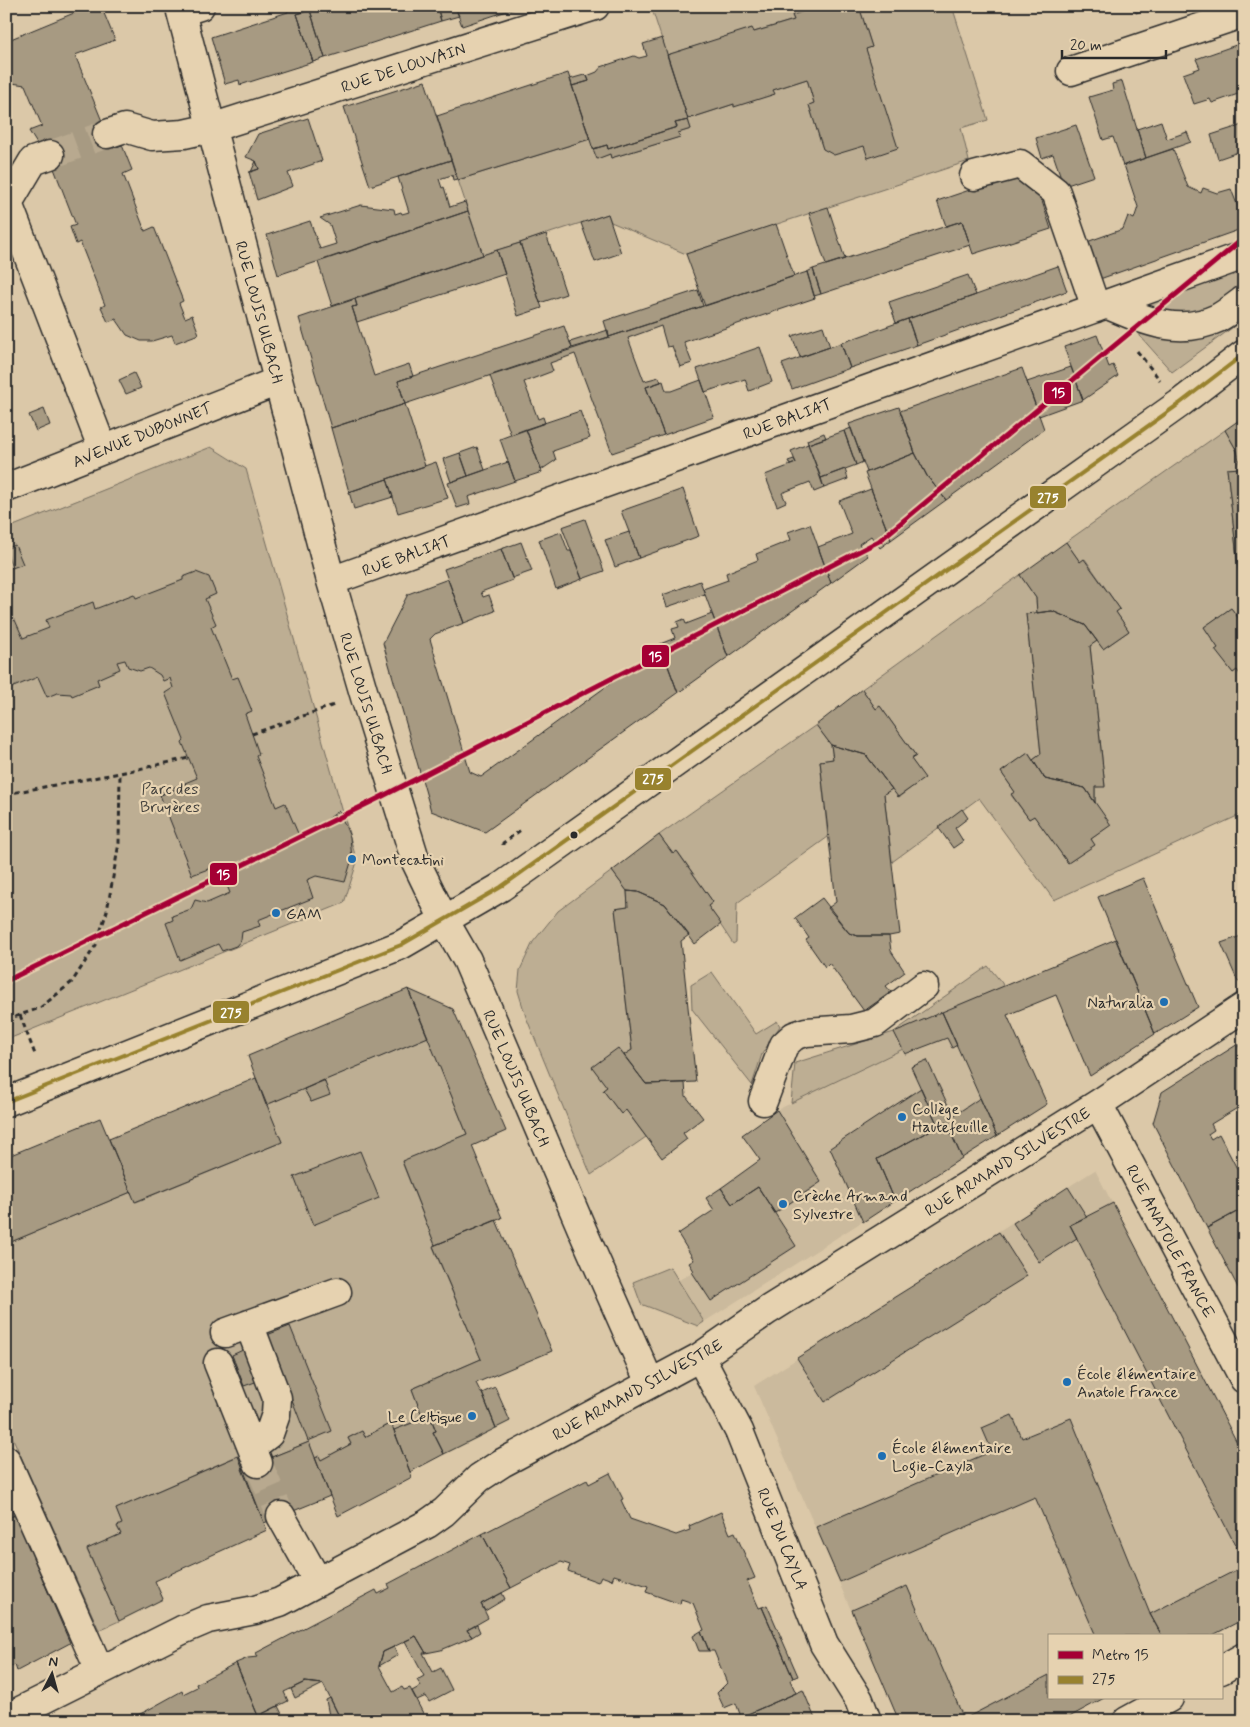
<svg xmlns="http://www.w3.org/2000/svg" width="1250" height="1727" viewBox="0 0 1250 1727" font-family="Mynerve,sans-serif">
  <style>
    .built { fill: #cbba9d }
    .green { fill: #bdae93; stroke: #746c5f }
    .building { fill: #a79a82; stroke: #2b2b2b }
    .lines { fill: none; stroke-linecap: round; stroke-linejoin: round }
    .minor-tunnel { stroke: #b8a98f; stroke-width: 28; stroke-dasharray: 28 14; stroke-linecap: butt }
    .minor-casing { stroke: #2b2b2b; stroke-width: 31 }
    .path { stroke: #2b2b2b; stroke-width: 3; stroke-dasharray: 5 4; stroke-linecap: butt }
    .minor { stroke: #e6d2b0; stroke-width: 28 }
    .bus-1-casing { stroke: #e6d2b0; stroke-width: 8 }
    .bus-1 { stroke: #98822e; stroke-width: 4 }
    .metro-1-casing { stroke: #e6d2b0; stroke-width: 9 }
    .metro-1 { stroke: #a50034; stroke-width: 5 }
    .bus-dot { fill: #2b2b2b; stroke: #e6d2b0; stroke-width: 2 }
    .poi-dot { fill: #1f6fb2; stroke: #e6d2b0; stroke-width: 2 }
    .labels { text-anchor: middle; stroke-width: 4.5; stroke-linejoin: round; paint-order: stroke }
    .street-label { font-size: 16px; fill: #2b2b2b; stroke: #e6d2b0 }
    .park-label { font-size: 16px; fill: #413f3b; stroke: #e6d2b0 }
    .poi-label { font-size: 16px; fill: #2b2b2b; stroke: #e6d2b0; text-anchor: start }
    .line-badge { stroke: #e6d2b0; stroke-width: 2 }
    .badge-label { font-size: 14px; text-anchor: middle; font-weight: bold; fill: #fff }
  </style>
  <rect width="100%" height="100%" fill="#dbc8a8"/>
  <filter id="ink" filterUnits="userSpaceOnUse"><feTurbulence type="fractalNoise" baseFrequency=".02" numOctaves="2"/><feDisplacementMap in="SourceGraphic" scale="10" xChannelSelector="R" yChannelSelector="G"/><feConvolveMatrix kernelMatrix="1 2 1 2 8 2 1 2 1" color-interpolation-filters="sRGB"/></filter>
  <g filter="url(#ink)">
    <path class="built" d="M947,1038L952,1047L957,1045L997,1136L704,1322L679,1280L694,1271L689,1263L694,1260L678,1234L714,1211L706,1198L760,1160L742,1135L777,1110L903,1049L905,1054Z
      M1095,1170L1244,1456V1619L1211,1636H1049V1698H1104L1062,1721H899L754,1386Z"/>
    <path class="green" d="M659,6H821L792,16L794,20L754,32L752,29L667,55L652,9Z
      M859,6H952L988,120L961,128L969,161L686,254L611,222L608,214L483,255L458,180L590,139L597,158L610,154L611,158L679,137L678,133L691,129L688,119L734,104V106L774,94L773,90L807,79L814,103L809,105L823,149L864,146L897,148L866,49L872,47Z
      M1244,267V283C1204,313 1196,319 1146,307L1147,302Z
      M1244,311V319L1172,372L1140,336V331Z
      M1225,430L1237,451L1240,468L1227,469L1243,610L1236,615L1231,608L1204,627L1218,648L1216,650L1233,673L1237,670L1244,680V813L1054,900L979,798L892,862L884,794L892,789L899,797L924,778L911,759L916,756L880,706L876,709L862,689L1020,575L1036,598L1037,613L1026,614L1041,754L1033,760L1028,753L1001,772L1015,792L1011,795L1029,819L1034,816L1068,863L1094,845L1091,839L1110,825L1095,803V787L1105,786L1090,646L1097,641L1103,649L1129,631L1116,612L1120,609L1085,559L1080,562L1066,542Z
      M211,447L246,469L357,862L344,903L6,1040V529Z
      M816,725L831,745L833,759L820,761L828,837L737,903L736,942L733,944L708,906L713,902L678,852L673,854L659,835Z
      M612,871L627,891L628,907L615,909L632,1050L624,1055L618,1048L607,1087L603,1090L621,1114L626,1110L646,1137L591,1175L526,1017L518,991L520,970L533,942L558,911Z
      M988,966L1002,983L1003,987L895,1033L903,1049L791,1103L795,1063L894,1032Z
      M712,972L756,1034L777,1021L780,1026L762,1054L752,1085L692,1009L691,985Z
      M428,1037L467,1134L402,1162L435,1245L433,1247L481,1359L412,1389L423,1418L394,1430L390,1423L365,1437L362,1431L348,1438L351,1444L321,1460L315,1458L309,1442L242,1469L237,1456L116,1509L122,1524L117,1527L121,1534L87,1550L119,1621L99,1630L6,1423V1244L131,1192L136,1202L282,1142L266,1105L304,1089L311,1102L329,1095L324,1080Z
      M670,1267L704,1322L698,1326L641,1304L633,1282Z"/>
    <path class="building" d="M91,6H101L115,40L75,55L113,148L122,145L132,170L123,174L145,231L154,227L183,301L179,303L185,318L192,315L199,334L175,343L172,335L152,341H141L127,335L116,319L108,322L101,307L105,305L80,242L76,244L70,227L76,225L53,166L47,142L46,140L37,144L29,131L42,126L25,85L12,83L6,85V41Z
      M286,6H437L441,21L325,58L310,10L297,14L313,62L240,85L239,80L225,84L211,37L288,12Z
      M437,6H455L459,16L441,21Z
      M455,6H522L462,26Z
      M821,6H859L872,47L866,49L898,148L868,158L864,146L834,155L823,149L809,105L814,103L807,79L773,90L775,94L734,107V104L688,119L667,55L752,28L754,32L794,20L792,15Z
      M1134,6H1155L1136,13Z
      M310,10L325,58L313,62L297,14Z
      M662,38L688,120L675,123L677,127L608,149L607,145L593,149L572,86L589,81L587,76L597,72L601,67L634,56L639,58L647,56L643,44Z
      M1236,45L1244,67V92L1212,103L1210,99L1194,104L1183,74L1200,68L1196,59Z
      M568,73L590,139L458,180L437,116Z
      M584,75L587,76L589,81L572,86L570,79Z
      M425,81L451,160L370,186L344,107Z
      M1122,81L1146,158L1123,166L1113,137L1103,140L1089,97L1113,90L1112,84Z
      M308,118L322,161L288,173L293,186L257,200L249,172L259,169L256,161L246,157L258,134Z
      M688,120L691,129L678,133L680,137L611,158L610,154L597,159L593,149L607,145L608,149L677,127L675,123Z
      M1161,121L1167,139L1187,132L1191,142L1146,158L1137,129Z
      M1076,125L1094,176L1064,186L1053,154L1042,158L1036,138Z
      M1242,125L1244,130V150L1218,159L1211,135Z
      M1173,149L1188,187L1201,193L1203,188L1217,193L1231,189L1244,222V228L1097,280L1084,243L1123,229L1128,216L1134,219L1138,207L1124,165Z
      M451,160L457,179L453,180L452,175L439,179L442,188L444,187L450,207L465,202L468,211L278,275L267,235L310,221L320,249L336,244L330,225L320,218L361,205L394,209L395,214L401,212L402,214L409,212L398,177Z
      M256,161L259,169L251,172Z
      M1020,173L1040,195L1051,229L973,254L962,221L946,226L937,201Z
      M828,207L845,259L826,265L809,213Z
      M468,211L483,255L332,306L318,262Z
      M608,214L621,253L595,262L581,223Z
      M962,221L970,245L821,294L813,269Z
      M776,224L794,276L705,306L686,254Z
      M546,234L566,294L540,303L520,243Z
      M520,243L542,308L518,316L497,250Z
      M497,250L505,274L357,322L352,307L357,306L355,299Z
      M1058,266L1067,291L917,345L908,319Z
      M813,269L821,294L814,296L807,272Z
      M807,272L815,298L684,342L692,363L680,367L672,346L667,347L661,326L628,338L644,381L659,377L661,382L646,387L664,435L612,453L575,354L550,363L553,371L524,382L538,419L543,417L545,423L511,435L490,376Z
      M968,275L976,295L896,323L889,302Z
      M698,290L703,306L609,337L604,321Z
      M355,299L357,306L352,307L374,376L409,364L413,376L398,381L405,404L331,428L299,318Z
      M908,319L917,345L850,368L841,343Z
      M564,326L572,348L405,404L398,381Z
      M823,326L830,347L800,357L792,336Z
      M608,330L609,337L572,348L570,342Z
      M1097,335L1109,367L1113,365L1118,376L1083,400L1064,347Z
      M841,343L850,368L792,389L782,364Z
      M760,347L772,382L749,391L745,379L705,392L697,369Z
      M1071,367L1083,400L1039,416L1027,382Z
      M1022,368L1044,429L946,500L927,476L915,453L900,411Z
      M134,373L141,388L126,394L119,380Z
      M701,380L714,417L664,435L646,387L663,381L666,391H671Z
      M405,404L425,466L349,492L331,428Z
      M899,407L915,453L867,472L849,424Z
      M44,409L50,425L36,431L29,415Z
      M580,411L590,438L553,451L556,460L541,470L526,429Z
      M1244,414V460H1239L1237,451L1225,430L1242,418L1241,416Z
      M851,428L863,462L856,465L844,431Z
      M526,429L542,472L515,481L500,439Z
      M844,431L856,465L821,478L808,444Z
      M824,433L826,438L808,444L807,440Z
      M808,444L824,488L814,492L810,482L782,493L786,502L777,506L765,475L796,463L791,451Z
      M477,447L485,470L468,476L460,453Z
      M460,453L468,476L451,482L443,459Z
      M915,453L927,476L946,500L891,540L865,473Z
      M794,459L796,463L790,465L788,461Z
      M1239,460H1244V625L1236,615L1243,610L1227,469L1240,468Z
      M436,462L448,498L398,513L387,479Z
      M508,462L515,481L468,497L470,504L457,508L448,483Z
      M845,469L848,479L824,488L821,478Z
      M387,479L393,497L354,509L349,492Z
      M683,489L699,536L639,558L621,511Z
      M871,489L891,540L880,548L871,536L859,544L868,556L831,583L818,547L852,534L839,501Z
      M585,519L604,571L582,579L562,527Z
      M810,524L831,583L728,657L703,589L728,580L726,573L758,560L756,554L791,540L788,532Z
      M561,532L568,551H571L582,579L556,589L539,540Z
      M629,532L639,558L615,567L605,540Z
      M521,542L532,571L512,578L501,549Z
      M1066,542L1080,562L1084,559L1120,609L1116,612L1129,631L1103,649L1085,625L1052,611L1037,613L1036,598L1020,575Z
      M15,545L23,564L12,568L6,549Z
      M501,549L513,580L481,592L483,597L489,595L495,611L464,623L444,569Z
      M196,572L209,577L216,594L205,599L216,624L211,627L232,679L238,677L252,711L245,714L259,754L256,756L276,807L285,803L300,838L339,811L350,837L352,859L345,882L316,876L307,880L313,898L258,920L260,926L242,932L241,940L236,946L222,951L218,944L180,960L166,923L173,920L172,916L191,909L195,900L207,903L230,893L219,865L192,875L160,795L185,786V783L197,778L182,742L184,740L165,693L173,688L170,678L163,681L160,675L149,668L140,671L128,667L125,660L117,662L120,669L97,679L99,685L72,696L71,694L57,693L47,697L38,677L6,690V624L15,620L23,638L49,628L46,620L93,602L95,609L134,594L136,598L183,580V577Z
      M448,579L464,623L435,634L430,639L470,772L481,777L661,647L678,693L485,832L431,811L383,643L408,594Z
      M700,581L705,594L667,607L663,595Z
      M1231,608L1244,625V680L1237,670L1233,673L1215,650L1218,648L1204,627Z
      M1052,611L1085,625L1097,641L1090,646L1105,787H1095V803L1085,788L1045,779L1033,760L1041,754L1026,614Z
      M712,614L728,657L678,693L660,644L675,638L672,629L679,627L677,622L684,619L686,624Z
      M862,689L876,709L880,706L916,756L911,759L925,778L898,797L866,755L831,745L816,725Z
      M831,745L866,755L892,789L884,794L900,934L889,936H858L849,933L828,908L836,902L820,761L833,759Z
      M1028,753L1045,779L1085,788L1111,825L1091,839L1095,845L1068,863L1034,816L1029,819L1011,794L1015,792L1001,772Z
      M185,783V786L160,795L159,793Z
      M962,809L968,818L955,828L963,841L953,848L938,827Z
      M659,835L673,854L677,851L713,902L708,906L721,924L695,944L665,904L638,892L627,891L612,871Z
      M1143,878L1198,1007L1155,1034L1098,897Z
      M627,891L638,892L665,904L689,935L681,941L696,1082L646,1084L624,1055L632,1050L615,909L628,907Z
      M822,898L849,933L858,936H889L891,951L905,972L886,986L891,992L864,1011L829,963L825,967L806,940L809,938L795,918Z
      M1244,935V979L1238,982L1221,943Z
      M1116,939L1155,1034L1090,1076L1056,995L1007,1015L1047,1104L997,1136L942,1012Z
      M408,989L428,1037L266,1105L248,1056Z
      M408,989L453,1009L506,1131L472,1146L502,1218L435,1245L402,1161L467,1134Z
      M942,1012L957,1045L952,1048L947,1038L905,1054L894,1032Z
      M1238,1044L1244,1059V1104L1211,1124L1214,1130L1208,1134L1211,1139L1219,1134L1244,1182V1208L1207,1228L1153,1123L1162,1092Z
      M618,1048L646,1084L685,1083L686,1096L703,1118L683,1133L687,1139L662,1158L626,1110L621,1114L603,1090L607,1087L592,1067Z
      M927,1060L953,1116L980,1098L997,1136L962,1158L946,1122L938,1126L911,1067Z
      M256,1078L282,1142L135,1202L109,1139Z
      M324,1080L330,1095L311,1102L304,1089Z
      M921,1088L938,1126L877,1159L895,1201L863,1222L830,1148Z
      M777,1110L821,1182L775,1213L758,1187L732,1204L721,1188L760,1160L742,1135Z
      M100,1118L131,1192L6,1244V1157Z
      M946,1122L962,1158L895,1201L877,1159Z
      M360,1151L379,1198L313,1225L294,1177Z
      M758,1187L796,1246L711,1301L692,1272L694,1271L689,1263L694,1260L678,1234L714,1210L706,1198L721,1188L732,1204Z
      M1068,1187L1087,1217L1070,1225L1077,1238L1039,1262L1013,1223Z
      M1113,1203L1244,1456V1562L1070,1225Z
      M1244,1208V1299L1207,1228Z
      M496,1220L552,1351L476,1383L481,1393H482L496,1428L444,1454L433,1432L436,1431L430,1416L423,1418L412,1389L481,1359L433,1246Z
      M999,1232L1027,1276L825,1402L797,1358Z
      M290,1326L332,1431L308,1441L267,1335Z
      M245,1349L258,1381L244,1386L232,1355Z
      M495,1387L510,1421L496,1428L482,1393Z
      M1012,1415L1022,1438L1071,1418L1150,1614L1162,1636H1096L1035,1497L840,1582L816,1527L992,1451L982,1428Z
      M430,1416L436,1431L433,1432L444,1454L410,1472L394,1430Z
      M391,1423L412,1477L338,1516L315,1458L319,1456L321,1460L351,1444L348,1438L362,1431L365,1437Z
      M309,1442L330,1496L264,1523L242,1469Z
      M238,1456L267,1530L155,1581L163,1599L119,1621L87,1549L121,1534L117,1526L122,1524L116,1509Z
      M610,1473L623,1499L621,1500L630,1519L676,1535L690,1530L689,1526L721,1512L730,1534L735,1532L755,1578L747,1581L759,1608L762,1607L793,1678L790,1680L796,1693L741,1717L736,1703L724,1708L717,1693L727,1683L714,1651H709L701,1631L704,1630L693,1603L681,1599L680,1604L646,1592L648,1586L614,1575L612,1580L601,1576L598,1582L568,1571L570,1565L561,1562L511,1588L482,1534L587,1480L589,1484Z
      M10,1503L15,1515L8,1518L6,1504Z
      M6,1514L8,1518L15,1515L70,1643L17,1671L15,1665L6,1669Z
      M482,1534L511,1588L481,1604L488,1618L467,1630L472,1637L441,1650L426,1653L416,1636L383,1652L379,1666L393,1692L402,1687L404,1690L410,1688L427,1721H330L339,1716L323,1684L305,1682L284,1692L288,1701L258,1716L236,1663L248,1658L258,1657L256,1653L376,1590L378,1594L390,1588L388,1584Z
      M1244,1566V1619L1211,1636H1162L1150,1614Z
      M907,1586L964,1719L1049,1675V1698H1104L1062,1721H899L852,1610Z
      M502,1593L505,1599L485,1611L481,1604Z
      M767,1605L798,1676L793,1678L762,1607Z
      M477,1625L480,1632L472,1637L467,1630Z
      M701,1631L709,1651H699L693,1636Z
      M416,1636L426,1653H423L433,1672L441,1668L452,1690L429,1702L426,1696L417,1700L412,1691L421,1686L417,1680L424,1676L405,1641Z
      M394,1647L398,1655L379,1666L383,1652Z
      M236,1663L258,1716L249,1721H150L146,1711L182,1691L183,1694L197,1687L196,1684Z
      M305,1682L323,1684L295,1698L291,1689Z
      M803,1690L816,1721H734L741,1717Z
      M330,1698L339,1716L330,1721L326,1700Z
      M278,1706L282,1714L266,1721L262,1714Z
      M146,1711L150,1721H126Z"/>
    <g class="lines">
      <path class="minor-tunnel" d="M50,155L107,134
        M258,1463L281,1516"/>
      <g class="minor-casing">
        <path id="minor" d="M200,6L181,12L331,581L364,694L416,862L444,920L467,960L584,1234L650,1383
          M1071,71L1244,13
          M107,134L125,128L152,136L184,134L211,128L595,6
          M974,176L1020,164L1056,192L1096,308
          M6,198L103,450
          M8,203L33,161L50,155
          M1106,304C1144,320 1178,337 1218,318C1227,313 1236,306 1244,300
          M6,488L278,381
          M331,581L1244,255
          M763,1101L784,1045L794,1036L806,1032L851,1029L875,1023L924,986
          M6,1102L401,945L501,887L1179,404L1244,354
          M1098,1104L1244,1379
          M249,1324L277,1398L276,1414L269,1434L252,1447
          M225,1333L337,1292
          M700,1357L739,1431L824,1644L859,1700L867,1721
          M218,1363L258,1463
          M6,1460L100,1671
          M281,1516L318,1582
          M1221,1670L1244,1657
          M7,1721L18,1712L182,1630L208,1619L255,1610L280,1602L427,1524L444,1512L479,1478L502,1463L700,1357L768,1310L1098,1104L1244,1007
          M1127,1721L1169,1698"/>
      </g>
      <path class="path" d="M1137,351L1160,380
        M252,734L334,705
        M6,794L120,773L189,758
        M503,845V843L522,829
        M20,1015L36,1057
        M6,1018L14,1017L40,1008L72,982L96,945L107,911L119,843L120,773"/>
      <use href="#minor" class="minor"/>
      <g class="bus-1-casing">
        <path id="bus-1" d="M6,1102L401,945L501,887L1179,404L1244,354"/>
      </g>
      <use href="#bus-1" class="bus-1"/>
      <g class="metro-1-casing">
        <path id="metro-1" d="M6,981L379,798L879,541L1244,238"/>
      </g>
      <use href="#metro-1" class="metro-1"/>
    </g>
  </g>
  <circle class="bus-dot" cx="574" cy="835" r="4.5"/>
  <g class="poi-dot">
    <circle cx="352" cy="859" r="5"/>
    <circle cx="276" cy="913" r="5"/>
    <circle cx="1164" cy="1002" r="5"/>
    <circle cx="902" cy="1117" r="5"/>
    <circle cx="783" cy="1204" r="5"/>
    <circle cx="1067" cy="1382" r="5"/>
    <circle cx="472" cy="1416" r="5"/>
    <circle cx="882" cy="1456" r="5"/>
  </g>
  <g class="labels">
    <g class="street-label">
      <text transform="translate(403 67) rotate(-18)" y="6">RUE DE LOUVAIN</text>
      <text transform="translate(260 312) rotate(75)" y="6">RUE LOUIS ULBACH</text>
      <text transform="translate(787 418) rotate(-20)" y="6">RUE BALIAT</text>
      <text transform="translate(142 434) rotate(-22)" y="6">AVENUE DUBONNET</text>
      <text transform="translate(406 555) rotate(-20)" y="6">RUE BALIAT</text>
      <text transform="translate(367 703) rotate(73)" y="6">RUE LOUIS ULBACH</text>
      <text transform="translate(517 1078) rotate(67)" y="6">RUE LOUIS ULBACH</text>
      <text transform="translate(1007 1161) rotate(-32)" y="6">RUE ARMAND SILVESTRE</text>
      <text transform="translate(1171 1241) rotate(62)" y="6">RUE ANATOLE FRANCE</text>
      <text transform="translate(637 1389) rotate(-29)" y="6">RUE ARMAND SILVESTRE</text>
      <text transform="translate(783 1539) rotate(68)" y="6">RUE DU CAYLA</text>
    </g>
    <g class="park-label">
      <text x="170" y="794">Parc des<tspan x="170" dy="18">Bruyères</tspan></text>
    </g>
    <g class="poi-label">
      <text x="362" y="865">Montecatini</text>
      <text x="286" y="919">GAM</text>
      <text x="1154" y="1008" text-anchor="end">Naturalia</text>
      <text x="912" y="1114">Collège<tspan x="912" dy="18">Hautefeuille</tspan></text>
      <text x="793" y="1201">Crèche Armand<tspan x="793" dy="18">Sylvestre</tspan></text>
      <text x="1077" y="1379">École élémentaire<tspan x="1077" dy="18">Anatole France</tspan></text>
      <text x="462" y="1422" text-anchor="end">Le Celtique</text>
      <text x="892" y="1453">École élémentaire<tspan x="892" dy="18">Logie-Cayla</tspan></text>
    </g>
  </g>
  <g class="line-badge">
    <rect x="1043" y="381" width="29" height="24" rx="5" fill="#a50034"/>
    <rect x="1029" y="485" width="38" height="24" rx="5" fill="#98822e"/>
    <rect x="641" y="644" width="29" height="24" rx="5" fill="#a50034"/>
    <rect x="634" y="767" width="38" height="24" rx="5" fill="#98822e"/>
    <rect x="209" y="862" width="29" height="24" rx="5" fill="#a50034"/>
    <rect x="212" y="1000" width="38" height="24" rx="5" fill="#98822e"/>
  </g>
  <g class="badge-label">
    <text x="1058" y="397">15</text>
    <text x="1048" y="502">275</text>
    <text x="655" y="661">15</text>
    <text x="653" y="783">275</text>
    <text x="223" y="879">15</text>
    <text x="231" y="1017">275</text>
  </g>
  <rect width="1250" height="1727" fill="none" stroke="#e6d2b0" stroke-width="25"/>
  <rect x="12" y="12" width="1225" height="1702" fill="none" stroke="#2b2b2b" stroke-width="2" filter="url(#ink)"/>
  <rect x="1048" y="1634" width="175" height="65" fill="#e6d2b0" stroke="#9b8f7b"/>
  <rect x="1058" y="1651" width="25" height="8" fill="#a50034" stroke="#9b8f7b"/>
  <text x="1092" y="1660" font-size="15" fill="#2b2b2b">Metro 15</text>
  <rect x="1058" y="1676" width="25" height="8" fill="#98822e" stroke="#9b8f7b"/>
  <text x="1092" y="1684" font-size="15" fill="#2b2b2b">275</text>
  <g transform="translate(52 1674) rotate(6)" stroke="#e6d2b0" stroke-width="4" paint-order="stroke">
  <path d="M0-4L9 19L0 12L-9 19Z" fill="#2b2b2b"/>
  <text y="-8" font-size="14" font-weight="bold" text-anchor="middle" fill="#2b2b2b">N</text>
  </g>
  <path d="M1062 50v8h104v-8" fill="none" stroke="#2b2b2b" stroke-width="2.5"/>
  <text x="1070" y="50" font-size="15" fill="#2b2b2b" stroke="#e6d2b0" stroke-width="4" paint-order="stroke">20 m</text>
</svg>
